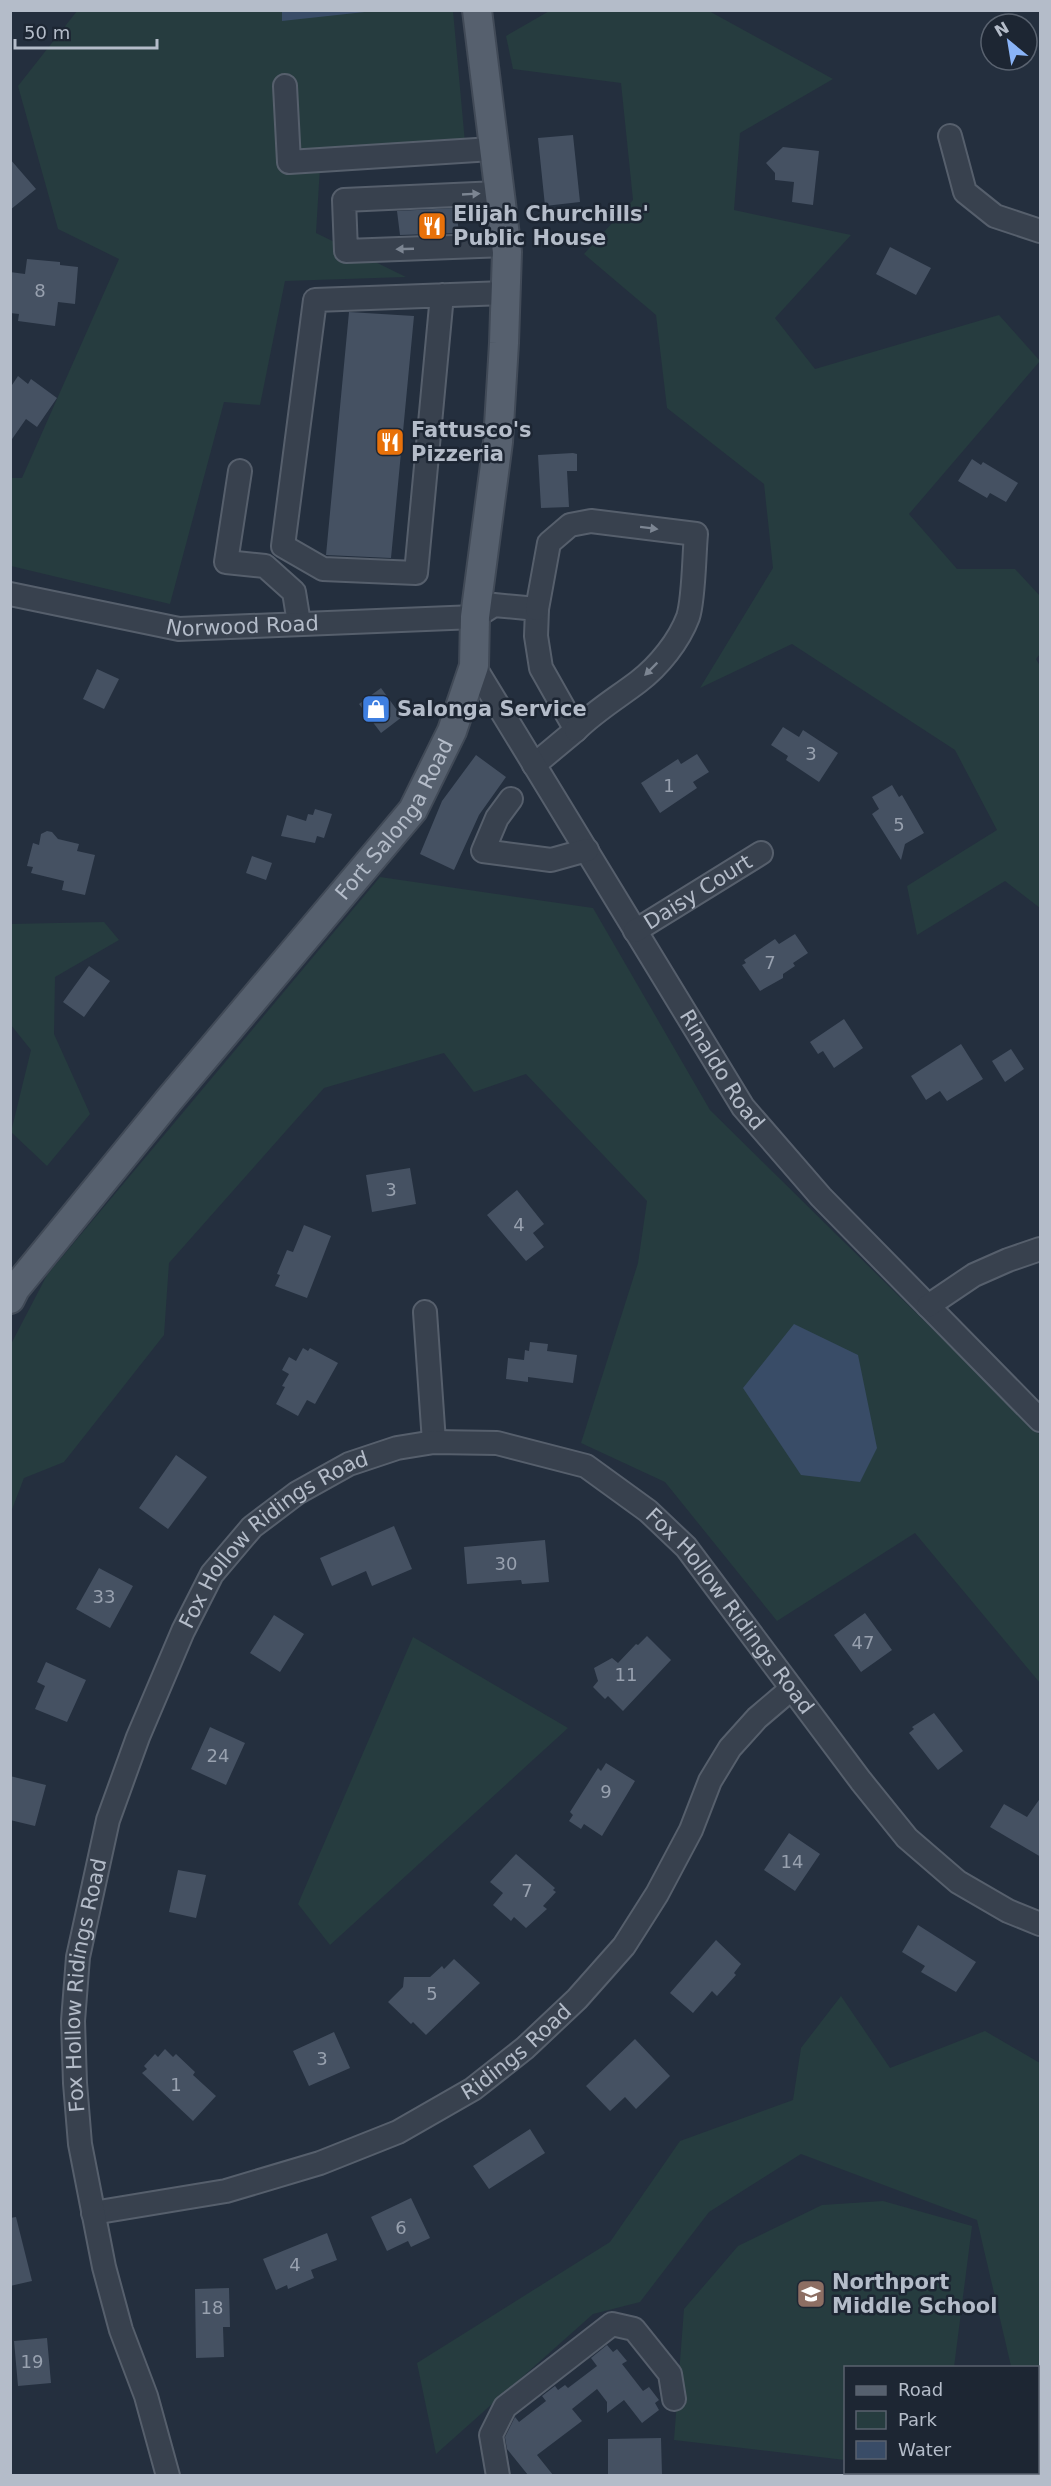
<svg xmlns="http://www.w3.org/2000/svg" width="1051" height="2486" viewBox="0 0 1051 2486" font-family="'DejaVu Sans',sans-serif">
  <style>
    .green { fill: #263c3f }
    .water { fill: #394c67 }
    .building { fill: #455162 }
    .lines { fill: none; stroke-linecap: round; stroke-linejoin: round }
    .minor-casing { stroke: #565f6c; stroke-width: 26 }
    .major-casing { stroke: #414a57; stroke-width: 32 }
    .minor { stroke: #38414e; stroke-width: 22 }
    .major { stroke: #56606e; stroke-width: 28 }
    .oneway { fill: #7c8592 }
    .labels { text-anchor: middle; stroke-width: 5; stroke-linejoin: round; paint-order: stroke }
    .number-label { font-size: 18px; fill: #98a1af }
    .poi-label { font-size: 21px; font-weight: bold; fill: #b4bcc9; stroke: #1d2633; text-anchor: start }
    .street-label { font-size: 21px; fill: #b4bcc9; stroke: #1d2633 }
  </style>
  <rect width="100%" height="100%" fill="#242f3e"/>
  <path class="green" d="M551,10L709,11L833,79L740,133L734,210L851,235L775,318L815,369L999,315L1040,361L909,514L957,569H1015L1040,596V654L1036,659L1040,666V908L1005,881L917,935L907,886L997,830L955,750L792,644L700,688L773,568L764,484L667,408L656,315L584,254L633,200L621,83L513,69L506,36Z
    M77,11H453L466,154L320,167L316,233L406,277L285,281L260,405L224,402L170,604L11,566V478H22L119,259L58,229L18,86Z
    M380,877L593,908L710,1110L1040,1435V1683L915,1533L777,1621L665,1482L581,1443L638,1263L647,1201L526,1074L474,1092L444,1053L324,1088L169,1263L164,1335L64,1462L24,1478L11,1512V1344L47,1275Z
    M104,922L119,940L55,977L54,1034L90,1114L47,1166L11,1132L31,1050L11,1025V924Z
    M413,1637L568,1728L330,1945L298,1904Z
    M841,1996L890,2068L985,2031L1040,2063V2379L1038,2378V2368L1011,2366L977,2220L801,2154L709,2212L640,2302L593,2314L436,2454L417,2363L610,2242L680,2141L793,2100L801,2048Z
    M883,2201L972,2226L954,2367L846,2368L845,2460L674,2440L684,2309L738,2246L822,2205Z"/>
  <path class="water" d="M374,10V11L282,21V11Z
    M794,1324L858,1355L877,1448L860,1482L801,1475L743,1388Z"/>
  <path class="building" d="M573,135L580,202L545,206L538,138Z
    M783,147L819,151L813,205L792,202L794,182L775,180V173L766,163Z
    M10,159L36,189L10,210Z
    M456,208L459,233L400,235L397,211Z
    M890,247L931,268L916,295L876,274Z
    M27,259L60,262V265L78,267L75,304L58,302L55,326L18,321L19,314L10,313V272L25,274Z
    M349,312L414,316L391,558L326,555Z
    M18,376L28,384L31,379L57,398L37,427L26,419L10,442V388Z
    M573,453L577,454V471H567L569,507L541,508L538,455Z
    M972,459L981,465L983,462L1018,483L1006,502L990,493L987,498L958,481Z
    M97,669L119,679L104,709L83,699Z
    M381,688L402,717L381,733L359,704Z
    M783,727L799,737L803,730L838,753L819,782L786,760L788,756L771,745Z
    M697,754L709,772L693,782L697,788L660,813L641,783L678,759L681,764Z
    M476,755L506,777L479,815L454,870L420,854L442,801Z
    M892,785L899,797L902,795L924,833L905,844L901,860L872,814L879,809L872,797Z
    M315,809L332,814L324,838L317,836L315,843L281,836L287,815L306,821L308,814L313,815Z
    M47,831L52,832L58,839L79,844L77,851L95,855L85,895L62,890L64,881L31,873L33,867L27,866L33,843L39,845L41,834Z
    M252,856L272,863L266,880L246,873Z
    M795,934L808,953L793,963L795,966L783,974V978L760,991L742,965L746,963L744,960L775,939L779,944Z
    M89,966L110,981L84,1017L63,1002Z
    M844,1019L863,1048L834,1068L823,1051L818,1054L810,1042Z
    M961,1044L983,1079L947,1101L940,1091L926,1100L911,1076Z
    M1011,1049L1024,1069L1005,1082L992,1061Z
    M410,1168L416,1204L372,1212L366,1175Z
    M517,1190L544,1224L533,1233L544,1247L526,1261L487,1215Z
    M304,1225L331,1236L307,1298L275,1286L280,1275L277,1274L287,1250L293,1252Z
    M530,1342L548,1344L547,1351L577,1355L573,1383L528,1377V1382L506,1379L508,1358L524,1360L525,1350L529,1351Z
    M303,1348L308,1351L310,1348L338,1363L315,1404L307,1400L298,1416L276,1404L285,1387L282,1386L289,1374L282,1370L289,1357L296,1361Z
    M176,1455L207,1477L168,1529L139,1508Z
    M394,1526L412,1569L372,1586L366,1571L332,1586L320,1558Z
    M545,1540L549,1582L522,1584L521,1580L467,1584L464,1547Z
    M99,1568L133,1586L110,1628L76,1609Z
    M865,1613L892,1650L861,1672L834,1635Z
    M274,1615L304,1634L280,1672L250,1653Z
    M647,1636L671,1660L623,1711L608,1696L605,1699L593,1687L598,1681L594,1668L612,1658L618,1663L636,1644L638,1645Z
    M46,1662L86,1680L67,1722L35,1709L45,1686L37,1682Z
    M934,1713L963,1751L938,1770L909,1733L914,1729L912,1727Z
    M210,1727L245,1743L226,1785L191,1769Z
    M606,1763L635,1781L602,1836L584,1824L581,1829L569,1821L573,1815L570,1812L598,1768L601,1771Z
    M10,1776L46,1785L35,1826L10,1820Z
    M1041,1797V1857L990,1827L1004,1804L1027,1817Z
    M789,1833L820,1854L795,1891L764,1870Z
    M516,1854L555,1888L553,1890L556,1892L543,1906L547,1909L526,1928L514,1917L511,1921L493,1905L503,1893L490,1882Z
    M178,1870L206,1875L196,1918L169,1912Z
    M918,1925L976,1962L956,1992L921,1972L925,1966L902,1952Z
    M716,1940L741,1964L734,1973L736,1975L717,1996L712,1991L693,2013L670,1993Z
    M454,1959L480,1983L426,2035L413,2022L411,2024L388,2002L403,1987L404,1977H430L442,1966L444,1969Z
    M334,2032L350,2068L309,2086L293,2051Z
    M635,2039L670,2076L636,2109L625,2097L610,2111L586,2086Z
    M165,2049L173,2057L176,2054L195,2072L193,2075L216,2096L193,2121L142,2073L147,2069L144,2066L155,2054L158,2057Z
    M530,2129L545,2153L489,2189L473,2166Z
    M411,2198L430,2238L411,2247L408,2241L387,2251L371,2217Z
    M16,2217L32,2281L10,2286V2218Z
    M327,2233L337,2260L311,2270L314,2278L288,2289L287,2285L276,2290L263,2259Z
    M229,2288L230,2327H223L224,2357L196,2358L195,2289Z
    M47,2338L51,2383L18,2386L14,2341Z
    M607,2345L613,2352L617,2349L627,2361L622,2364L643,2391L649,2387L659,2400L655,2403L659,2410L642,2423L624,2400L607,2413V2402L597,2389L572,2409L582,2421L537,2455L553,2475H528L507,2449L505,2437L515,2417L519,2422L546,2401L542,2396L555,2386L558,2390L565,2385L568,2388L597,2366L591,2358Z
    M661,2438L662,2475H608V2439Z"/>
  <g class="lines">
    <g class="minor-casing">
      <g id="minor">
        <path d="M285,86L289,162L492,149"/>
        <path d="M950,136L965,192L995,216L1040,231"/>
        <path d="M498,193L344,200L346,251L506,245"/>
        <path d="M442,295L416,573L323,569L283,546L315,300L505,293"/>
        <path d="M240,471L226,562L265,566L294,592L299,623"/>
        <path id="s1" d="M10,594L179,629L475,617L494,605L537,609L536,636L541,668L576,730L534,765"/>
        <path d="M537,609L549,543L570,525L591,521L696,534C694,555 694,599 688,617C679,641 659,666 638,682C617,698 595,711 576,730"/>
        <path id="s2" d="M474,666L743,1107L821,1197L1040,1420"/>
        <path d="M511,799L497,818L483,851L551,860L587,850"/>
        <path id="s3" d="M635,931L761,853"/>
        <path d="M928,1306L974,1275L1008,1260L1040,1249"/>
        <path d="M425,1312L434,1442"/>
        <path id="s4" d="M93,2213L226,2191L320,2163L398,2132L473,2089L525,2048L577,1999L624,1946L657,1894L691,1830L710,1781L730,1748L757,1718L791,1689"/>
        <path id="s5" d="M168,2476L146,2396L121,2330L104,2267L80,2144L75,2083L73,2021L78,1957L108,1820L138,1737L183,1631L212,1574L252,1527L297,1493L349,1464L397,1448L434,1442L497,1443L586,1466L648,1511L686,1547L861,1781L907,1838L958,1882L1008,1911L1040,1924"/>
        <path d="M498,2476L491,2435L505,2407L612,2324L634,2329L670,2374L674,2399"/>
      </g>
    </g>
    <g class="major-casing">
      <g id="major">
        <path id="s6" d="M10,1299L15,1289L169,1100L413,810L452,731L474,666L475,617L498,442L504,343L507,252L477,10"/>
      </g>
    </g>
    <use href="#minor" class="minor"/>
    <use href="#major" class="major"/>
  </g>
  <defs><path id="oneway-solid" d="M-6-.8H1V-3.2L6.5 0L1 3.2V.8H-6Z" transform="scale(1.5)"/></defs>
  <g class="oneway">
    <use href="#oneway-solid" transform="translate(471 194) rotate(-3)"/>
    <use href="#oneway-solid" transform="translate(405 249) rotate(178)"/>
    <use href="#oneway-solid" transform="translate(649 528) rotate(7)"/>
    <use href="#oneway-solid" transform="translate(651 669) rotate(135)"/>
  </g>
  <defs>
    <g id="restaurant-square" transform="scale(1.5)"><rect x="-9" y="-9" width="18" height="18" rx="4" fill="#e8710a" stroke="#1d2633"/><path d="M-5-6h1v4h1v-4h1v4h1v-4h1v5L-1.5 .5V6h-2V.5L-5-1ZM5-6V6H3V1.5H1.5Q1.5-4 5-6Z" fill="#fff"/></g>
    <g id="shop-square" transform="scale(1.5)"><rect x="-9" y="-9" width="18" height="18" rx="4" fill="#3f7fe0" stroke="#1d2633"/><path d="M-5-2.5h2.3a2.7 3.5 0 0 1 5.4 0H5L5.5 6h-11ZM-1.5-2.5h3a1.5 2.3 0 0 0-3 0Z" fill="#fff"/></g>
    <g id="school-square" transform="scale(1.5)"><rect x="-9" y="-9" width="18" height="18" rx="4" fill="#8d6e63" stroke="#1d2633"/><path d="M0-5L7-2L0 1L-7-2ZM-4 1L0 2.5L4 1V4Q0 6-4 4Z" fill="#fff"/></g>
  </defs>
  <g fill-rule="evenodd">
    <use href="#restaurant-square" x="432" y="226"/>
    <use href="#restaurant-square" x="390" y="442"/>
    <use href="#shop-square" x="376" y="709"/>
    <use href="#school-square" x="811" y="2294"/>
  </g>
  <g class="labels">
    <g class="number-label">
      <text x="40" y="297">8</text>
      <text x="811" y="760">3</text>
      <text x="669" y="792">1</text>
      <text x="899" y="831">5</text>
      <text x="770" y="969">7</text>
      <text x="391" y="1196">3</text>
      <text x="519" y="1231">4</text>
      <text x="506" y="1570">30</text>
      <text x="104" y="1603">33</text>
      <text x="863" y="1649">47</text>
      <text x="626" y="1681">11</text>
      <text x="218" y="1762">24</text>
      <text x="606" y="1798">9</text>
      <text x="792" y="1868">14</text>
      <text x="527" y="1897">7</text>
      <text x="432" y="2000">5</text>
      <text x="322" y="2065">3</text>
      <text x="176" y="2091">1</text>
      <text x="401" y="2234">6</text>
      <text x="295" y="2271">4</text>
      <text x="212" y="2314">18</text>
      <text x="32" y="2368">19</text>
    </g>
    <g class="poi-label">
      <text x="453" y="221">Elijah Churchills'<tspan x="453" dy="24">Public House</tspan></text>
      <text x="411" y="437">Fattusco's<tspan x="411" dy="24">Pizzeria</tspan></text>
      <text x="397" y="716">Salonga Service</text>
      <text x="832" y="2289">Northport<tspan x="832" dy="24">Middle School</tspan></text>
    </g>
    <g class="street-label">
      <text dy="7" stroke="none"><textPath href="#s1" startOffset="236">Norwood Road</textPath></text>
      <text dy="7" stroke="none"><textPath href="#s6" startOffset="616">Fort Salonga Road</textPath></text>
      <text dy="7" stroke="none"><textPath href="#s3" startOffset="74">Daisy Court</textPath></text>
      <text dy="7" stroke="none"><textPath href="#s2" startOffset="474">Rinaldo Road</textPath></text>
      <text dy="7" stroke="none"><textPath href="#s5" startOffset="1008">Fox Hollow Ridings Road</textPath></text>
      <text dy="7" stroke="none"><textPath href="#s5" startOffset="1566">Fox Hollow Ridings Road</textPath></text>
      <text dy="7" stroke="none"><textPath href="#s5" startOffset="504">Fox Hollow Ridings Road</textPath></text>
      <text dy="7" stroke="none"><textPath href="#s4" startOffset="460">Ridings Road</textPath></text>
    </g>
  </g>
  <rect width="1051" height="2486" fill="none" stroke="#b4bcc9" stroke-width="24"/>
  <rect x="844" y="2366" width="195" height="108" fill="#1d2633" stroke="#59626f" stroke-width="1.5"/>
  <rect x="856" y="2386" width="30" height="9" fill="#56606e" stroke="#59626f" stroke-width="1.5"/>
  <text x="898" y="2396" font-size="18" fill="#b4bcc9">Road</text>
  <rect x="856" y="2411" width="30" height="18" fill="#263c3f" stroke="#59626f" stroke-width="1.5"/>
  <text x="898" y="2426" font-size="18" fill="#b4bcc9">Park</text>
  <rect x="856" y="2441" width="30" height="18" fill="#394c67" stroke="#59626f" stroke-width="1.5"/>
  <text x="898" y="2456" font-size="18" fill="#b4bcc9">Water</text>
  <g transform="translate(1009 42) rotate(330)"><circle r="28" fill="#1d2633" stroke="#59626f" stroke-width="1.5"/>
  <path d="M0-4.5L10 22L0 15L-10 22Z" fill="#8ab4f8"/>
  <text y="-9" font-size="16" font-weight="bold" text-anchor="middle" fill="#b4bcc9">N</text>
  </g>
  <path d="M15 39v9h142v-9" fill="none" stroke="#b4bcc9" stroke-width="3"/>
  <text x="24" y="39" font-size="18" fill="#b4bcc9" stroke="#1d2633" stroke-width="4.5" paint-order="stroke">50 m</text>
</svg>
